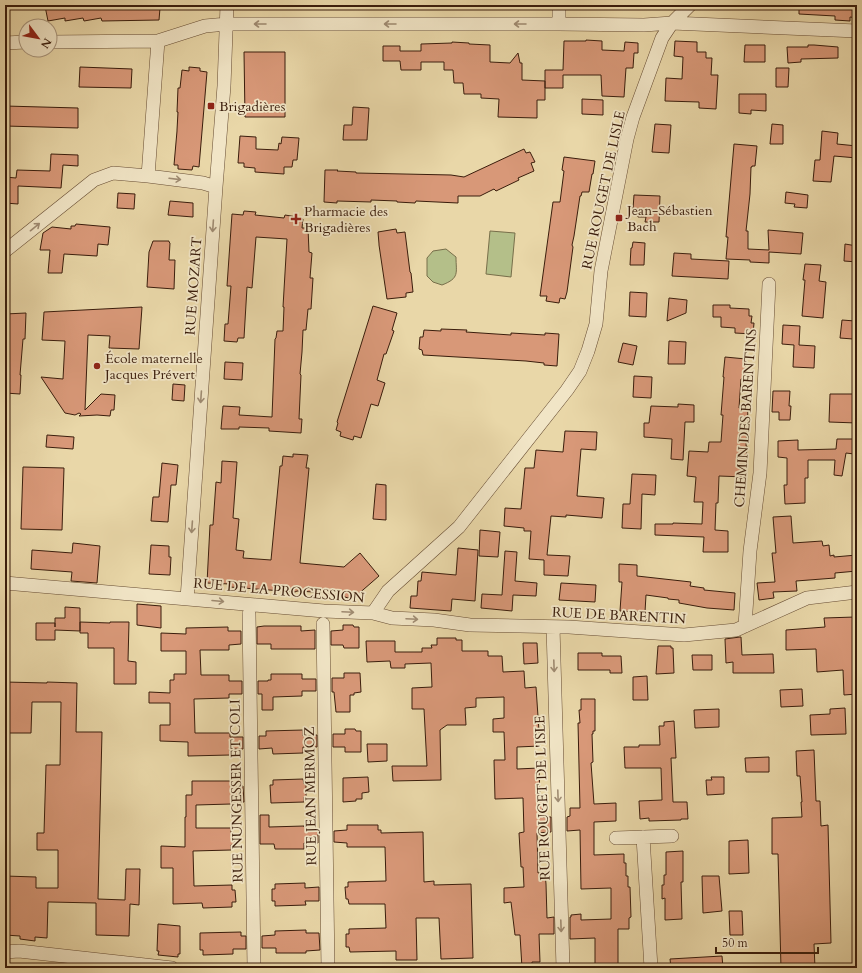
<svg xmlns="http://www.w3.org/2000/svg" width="862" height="973" viewBox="0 0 862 973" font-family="Cardo,serif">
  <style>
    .green { fill: #b4bf89; stroke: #776e4a }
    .building { fill: #d89878; stroke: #3a1d0c }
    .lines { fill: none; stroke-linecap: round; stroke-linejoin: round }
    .minor-casing { stroke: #664c33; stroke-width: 14 }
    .minor { stroke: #f1e5c6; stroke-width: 13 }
    .oneway { stroke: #9f8b72 }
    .poi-dot { fill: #8f2418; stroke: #f1e5c6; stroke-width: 1.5 }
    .labels { text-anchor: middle; stroke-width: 3.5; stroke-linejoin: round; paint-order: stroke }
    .poi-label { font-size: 14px; fill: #3a1d0c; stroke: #f1e5c6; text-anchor: start }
    .street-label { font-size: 14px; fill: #3a1d0c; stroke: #f1e5c6 }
  </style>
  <rect width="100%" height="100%" fill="#e9d7a8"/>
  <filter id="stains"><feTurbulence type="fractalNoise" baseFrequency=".005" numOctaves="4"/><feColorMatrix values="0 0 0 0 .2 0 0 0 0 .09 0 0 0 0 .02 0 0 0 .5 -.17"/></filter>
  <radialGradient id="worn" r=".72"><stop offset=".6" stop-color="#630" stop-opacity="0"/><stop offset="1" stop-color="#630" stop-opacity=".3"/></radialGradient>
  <path class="green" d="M490,231L515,233L511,277L486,274Z
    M446,249L456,257C456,273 460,278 442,285L433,282L427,276V258L433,251Z"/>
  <path class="building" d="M53,5H81L82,7L98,5L99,7L160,8L159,20L102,21L101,18L84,21L83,18L65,21V18L48,21L45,6Z
    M799,5H857V18L850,17V21L835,20V16L799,14Z
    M586,40L602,41V50L624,51L625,42L638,43V53H634L633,68H626L624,97L602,96L601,75H563V88H545V70H563L564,41H586Z
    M675,41L697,42V52H706V58H712L711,75H718L716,109L699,108V102L665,101L666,78L682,79L683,57L674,56Z
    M452,42L469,43V44L490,45V62L510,63L518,53L520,63H522V80L545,81V100H537V118L498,117L499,99L481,98V94H464L463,83H454L453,70H444V62H421V70H401L400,61H383V46H400V51H421V44L452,43Z
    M745,45H765V62H744Z
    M808,45H814L838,47V58L801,59V62L788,63L787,47H808Z
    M244,52H285V117H245Z
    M80,67L132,69L131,88L79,87Z
    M189,67L200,68V71L207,72L199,167L193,166L192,170L178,169V165H174L177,131V130L178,112H177L178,88H180L182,70L189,71Z
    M776,68H789L788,87H776Z
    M739,94H766V111L751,110V114L739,113Z
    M582,99L603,100V115L582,114Z
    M5,106L78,108V128L5,126Z
    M353,107L369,108L367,140H343L344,125H352Z
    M655,124L671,125L669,153L652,152Z
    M772,124L783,125V144H770Z
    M822,131L838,133L837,144L857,146V158L834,156L831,182L813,181L815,160H820Z
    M240,136L256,137V149L278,150L279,143L281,144L282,137L299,138L297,160H293L292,167H284V174L255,172V168L244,167V163H238Z
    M734,144L757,146L755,166H752V167H751L750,194L746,231H748V249L769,250L768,230L803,233L801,254L769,252V263L750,262V260L726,259L728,237H726Z
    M524,149L526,153L530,152L535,162L531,163L534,171L518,178L519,180L496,191L494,189L480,196H458V203L416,201L415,203L397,202V201L371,200V202L337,201V203L324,202L325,170H338L337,171L356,172V173L451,175L464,177Z
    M51,154L78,155V166L63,165L61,188L18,186V204L5,203V177L16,178L17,170L50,171Z
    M564,157L595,161L593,174H592L589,192H582L581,196H580L574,236L572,245L573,247L567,292L565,299L560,298L559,303L546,301L547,296H540L553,202H560L564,171L562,170Z
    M786,192L808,195L807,208L794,207L795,204L785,203Z
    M118,193L135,194L134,209L117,208Z
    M634,195L660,196L659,222H645L646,217H638V209H633Z
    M170,201L193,203V217L168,215Z
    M244,211L256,212L255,215L284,218L285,215L297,217L296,219H303L302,228H308L309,252L312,253L310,278H313L311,309H308L306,330H303L302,352L300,374L301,375L299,419H302L301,433L269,431V428L239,427V429H221L223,406L240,407L239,415L272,417L275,339L276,338L277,331H283L284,307H283L287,239L256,237L252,288L247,287L244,338H238L237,342L224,341L225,324H228L231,286H227L232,214L243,215Z
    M76,224L110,227L108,245L98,244L97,256L64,254L62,273H48L50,250H40L43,233L52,227L71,229V226H75Z
    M396,229L397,233L405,232L410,272L411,273L413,292L406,293V297L387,299L379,245V244L378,232Z
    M153,241H169V242L170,243L169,260H175L174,289L147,287L149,252Z
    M633,242L645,243L644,265H630L631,248H632Z
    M845,244L857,246V262L844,261Z
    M674,253L691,254V259L729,261L728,279L672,276Z
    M805,264L821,265L819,281L826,282L823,318L802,316L805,280H803Z
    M630,292L647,293L646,317L629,316Z
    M669,298L687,300L686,313L667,321Z
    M713,305H730V308L749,309V316H752L751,323H754L753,334L735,333V328L721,327V317H713Z
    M373,306L397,313L392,330L394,331L386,354H384L377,380L385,383L378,406L371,404L361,438L354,436L353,440L340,436L341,432L336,430L338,423L337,422Z
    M142,307L139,349L109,348L110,336L88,335L85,410L101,394L115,395L114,410H111L110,416L97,415L79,416L81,414L79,413L75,415L65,413L41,377L63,379L65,341L42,340L44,312Z
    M26,313L25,339H23L20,375H21L20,394L5,393V314Z
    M842,320L855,321L853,339L840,338Z
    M783,325L800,326L799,345L815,346L814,368L793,367L794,345L782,344Z
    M441,329L467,330L466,332L511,335V333L545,335V333L559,334L557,366L544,365V363L526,361L423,355L422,350L419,349L420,337H423L424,330L441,331Z
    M669,341L686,342L685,364H668Z
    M623,343L637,346L633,365L618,362Z
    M725,357L746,359L744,379H741L739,408L748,409L746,446H747L745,477L719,476L718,503H716L715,530L728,531V552H703L704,537L655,535V524H673V523L702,524L703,502H694L696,477L687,476L689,451L708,452L709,442H721L723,415H721L724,377H723Z
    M225,362L243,363L242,380L224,379Z
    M634,376L652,377L651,398L633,397Z
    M173,384L185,385L184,401L172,400Z
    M773,391H790L789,406H791L790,420H779V412H772Z
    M830,394H857V423L829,422Z
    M678,404L694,405V422H685L683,460L671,459L672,439L644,437V423H649L651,406L678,407Z
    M565,431L597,432L596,450L581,449L577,496L604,498L602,518L566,515V517L551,516L547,555L570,556L568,576L544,575V560L529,559L531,531H524V528L504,526L505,508L521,509L525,468H534L536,450L563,452Z
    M47,435L74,437L73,449L46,447Z
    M837,439H856L854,454L846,453L842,476L834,475L835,460H808V478H805V503L785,504L784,485H787V458L778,457V441L798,440V450L836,449Z
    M293,454L308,455L306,468H309L300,563L344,567L360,553L379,576L356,596L348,598L345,597L341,595L340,597L330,595V593L297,591L295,592L230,587V584L207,583L210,525H213L216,482L221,483L222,461L237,462L233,518L239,519L236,550L244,551L243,558L271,560L280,466H282L283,456L293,457Z
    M162,463L178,465L176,485H171L168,522L151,521L153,497H159Z
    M23,467L64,468L62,530L21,529Z
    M632,474L656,475L655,495L642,494L641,529L622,528L623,504H630Z
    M376,484L386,485V520L373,519Z
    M791,516L793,543L822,541L823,546L829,545L830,556L834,555V557L857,555V571L835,573V578L796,581L797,591L773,592L774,598L759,600L757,583L775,582L772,553H776L773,517Z
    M480,530L500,532L498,557L479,556Z
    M73,543L100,546L97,583L71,581L72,572L31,569L32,550L72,553Z
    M151,545L169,546V557H171L170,575L149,574Z
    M458,548L478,550L475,601L452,599L451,611L410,608L411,596H417L418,581H421L422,572L456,575Z
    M505,551L517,552L515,581L537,583L536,596L513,595L512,611L481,608L482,594L502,595Z
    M619,564L637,565V576L691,582L690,586L704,588V590L735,593L734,610L707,608L679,603V600L668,599V598L646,595L645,612L620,611L622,582H619Z
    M561,583L596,585L595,602L559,600Z
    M137,604L161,606V628L137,625Z
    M65,607L80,608V631L55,630V640H36V623H55V627V618H65Z
    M855,617L857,694L844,695L843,670L817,672L816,649L786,650V630L825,627L824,618Z
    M80,622L110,623V622H129L128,661L136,662V684H114V648H88V633H80Z
    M343,625H353L354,627H359V648H344L343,645H331V631L343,630Z
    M264,626H301V631L315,630V649H271V644H257V627Z
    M228,627V631H241V644L229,645V650H200L201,675H229V681H242V694H229V698L194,699L195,733H230V737H243V749H230V755L188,756V742L160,741V725H170V703H149V692L170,693V680H174V674H186V651H161V633L186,634V628Z
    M740,637H741L742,655L773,654L774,673H733V662L726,663L725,639Z
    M437,638H456V640H462V651H488V656H502L503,672L524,671L525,688L536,687L540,746L517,747V769L539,768L540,799H542L543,817H551V832L537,833L538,873H545L546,884L547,918L554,917V934H539L540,962H532V968H522L520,935H515L511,902L504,903V888L524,887L523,867H521L519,833L524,832L523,798L495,799L494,760H505L504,732H493V719L504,718V697L476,698V707L465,708L466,725H447L440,730L441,780L393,781L392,766H427L424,709H412V688L432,687L431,663L405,664V668H391L390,661L367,662L366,641H395V652H422V648H432L431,645H437Z
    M523,643H537L538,663L524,664Z
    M658,646H671V648H673L674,673L656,674Z
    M578,653H602V656H621L622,673H610V670H578Z
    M692,655H712V670H693Z
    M344,673H360L361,692L354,693V695H350V712H336L334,692H332V678H344Z
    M271,674H302V679H316V691H302V696L273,697V710H262V694H258V681H268V680H271Z
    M647,676L648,700H633V677Z
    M5,682L47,683V682L77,683L76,732H102L98,899L125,900L126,869H140L139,905L130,904L129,936L96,935V903L50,902H48L47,938L35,937V941L20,939V936L5,935V876L36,877V888H58V850H37V833H44L46,765H60L61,702H32L31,733H5Z
    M802,689L803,706L781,707L780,690Z
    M581,699H595V731H593V734H592L593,762L591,763L594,804L616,803V821L594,822V855L624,854V863H626V876H628V887H630L631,917L629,918V929H618V967H595V938L570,939V917H571V915L581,914V920L611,919V888L581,889L580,830L567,831V817L570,816V808H580L578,723H580L579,710H581Z
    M845,708L846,734L811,735L810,715L830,714V709Z
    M719,709V727L695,728L694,710Z
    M674,721L676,758H671L673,802H687L688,819H681V820L649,821V818L640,819L639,801L662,800L661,768H625L624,747H639V745H660L659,726H664V722Z
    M345,729H355L356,731H361V752H345V747H333V734H345Z
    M303,730V736L317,735V747H303V753L273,754L272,748L259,749V736H266V731Z
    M367,744H387V761L368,762Z
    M814,750L816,801H820L821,826L828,825L831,943L814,944L815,968H781L778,854H772V818L802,817L801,802H802L800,776H797L796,751Z
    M769,757V772H746L745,758Z
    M368,777L369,792L362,793V799H356V801L343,802V778Z
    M711,777H724V794L707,795L706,780H712Z
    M303,779L304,784H306V797H304V802L271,803L270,785H273V780Z
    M192,781H231V786H243L244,802H231V804L196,805V828H231V833H234V845H231V850L193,851L194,886L232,885V890H235L236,902H232V907L203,908L202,903L173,904V868H161V846L185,847V817H186V795H192Z
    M260,815H269V827L304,826V827H307V831H318V843H304V849H275L274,844H260Z
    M347,825H378V830H381V833L423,832L424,882L434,881V885L471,884L473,958L441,959L439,918H416L417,960H396V951L350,952L349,947H346V934H349V929L386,928L385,904H349L348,899H346L345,887H348V882L386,881L385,847H347V843L334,842V831L347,830Z
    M748,840L749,873L729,874V841Z
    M683,851V882H681L682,919L665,920V898L662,899V885H664V875H666V852Z
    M702,876H719L722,911L703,913Z
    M305,883V888L319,887V901H305L306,905L275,906V901H272V889H275V884Z
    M729,911H742L743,935H730Z
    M158,924L180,926V954H178V957L158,955L159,951H157Z
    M306,930V933H319L320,950L306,951V953H276V948H262V936L275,935V931Z
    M241,932V936H246V949H233V954L203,955V950H200V933Z
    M722,956L723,968H671L670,959Z"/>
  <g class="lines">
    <g class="minor-casing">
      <path id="minor" d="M559,24V5
        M50,42L158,41L205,26L227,24H559L644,25L672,23L857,31
        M5,43L26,42
        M148,176L158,41
        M5,251L94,180L113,173L148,176L203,183L216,187
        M5,583L324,611L373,613L392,618L434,620L470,625L569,627L684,635L736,630L807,598L857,592
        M187,599L216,187L224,86L227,5
        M373,613L388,591L459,527L567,390L580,371L588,351L596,324L601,271L627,139L633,117L662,38L672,23L690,5
        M249,614L254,968
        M323,624L328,968
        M745,626L750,551L760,473L769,284
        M553,627L563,968
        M643,837L651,968
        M616,838L672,836
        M5,952L19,951L172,968"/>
    </g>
    <use href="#minor" class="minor"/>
  </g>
  <defs><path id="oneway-shaft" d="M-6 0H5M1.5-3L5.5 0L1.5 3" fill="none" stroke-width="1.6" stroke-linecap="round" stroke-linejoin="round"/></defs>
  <g class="oneway">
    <use href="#oneway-shaft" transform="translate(260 24) rotate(180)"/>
    <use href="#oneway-shaft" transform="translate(390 24) rotate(180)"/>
    <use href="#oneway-shaft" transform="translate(520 24) rotate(180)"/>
    <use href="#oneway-shaft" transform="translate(175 179) rotate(7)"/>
    <use href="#oneway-shaft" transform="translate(213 226) rotate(94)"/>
    <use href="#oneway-shaft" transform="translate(35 227) rotate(-39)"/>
    <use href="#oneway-shaft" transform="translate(201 397) rotate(94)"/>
    <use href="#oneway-shaft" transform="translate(192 527) rotate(94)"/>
    <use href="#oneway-shaft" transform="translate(218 601) rotate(5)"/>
    <use href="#oneway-shaft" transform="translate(348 612) rotate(3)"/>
    <use href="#oneway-shaft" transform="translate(412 619) rotate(3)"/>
    <use href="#oneway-shaft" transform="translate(554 666) rotate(88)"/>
    <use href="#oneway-shaft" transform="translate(558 796) rotate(88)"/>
    <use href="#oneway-shaft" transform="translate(561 926) rotate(88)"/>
  </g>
  <g class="poi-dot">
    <rect x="207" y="102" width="8" height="8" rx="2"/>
    <rect x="615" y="214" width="8" height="8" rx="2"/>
    <path d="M294 213h4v4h4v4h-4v4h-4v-4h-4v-4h4z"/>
    <circle cx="97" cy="366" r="4"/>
  </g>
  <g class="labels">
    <g class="poi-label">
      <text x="219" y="111">Brigadières</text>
      <text x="627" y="215">Jean-Sébastien<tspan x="627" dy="16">Bach</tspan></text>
      <text x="304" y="216">Pharmacie des<tspan x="304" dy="16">Brigadières</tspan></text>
      <text x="105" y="363">École maternelle<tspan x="105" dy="16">Jacques Prévert</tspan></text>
    </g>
    <g class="street-label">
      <text transform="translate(603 190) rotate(-78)" y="5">RUE ROUGET DE LISLE</text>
      <text transform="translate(193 286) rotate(-86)" y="5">RUE MOZART</text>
      <text transform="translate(745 418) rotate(-86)" y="5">CHEMIN DES BARENTINS</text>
      <text transform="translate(279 590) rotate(5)" y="5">RUE DE LA PROCESSION</text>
      <text transform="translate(619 615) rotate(3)" y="5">RUE DE BARENTIN</text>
      <text transform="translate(236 791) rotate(-91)" y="5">RUE NUNGESSER ET COLI</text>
      <text transform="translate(310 796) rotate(-91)" y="5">RUE JEAN MERMOZ</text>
      <text transform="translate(542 798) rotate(-92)" y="5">RUE ROUGET DE L'ISLE</text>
    </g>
  </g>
  <rect width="862" height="973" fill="none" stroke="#e9d7a8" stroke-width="20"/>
  <rect x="6" y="6" width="850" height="961" fill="none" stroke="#3a1d0c" stroke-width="2"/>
  <rect x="10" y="10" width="842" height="953" fill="none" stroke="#3a1d0c"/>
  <g transform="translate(38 38) rotate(122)"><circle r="19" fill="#f1e5c6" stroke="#a8957c"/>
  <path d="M0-3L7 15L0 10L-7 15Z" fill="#8f2418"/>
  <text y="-6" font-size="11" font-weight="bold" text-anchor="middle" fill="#3a1d0c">N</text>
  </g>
  <path d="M716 947v6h102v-6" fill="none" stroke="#3a1d0c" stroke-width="2"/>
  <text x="722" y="947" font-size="12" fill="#3a1d0c" stroke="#f1e5c6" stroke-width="3" paint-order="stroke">50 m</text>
  <rect width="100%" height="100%" filter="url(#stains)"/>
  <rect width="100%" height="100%" fill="url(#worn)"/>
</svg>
